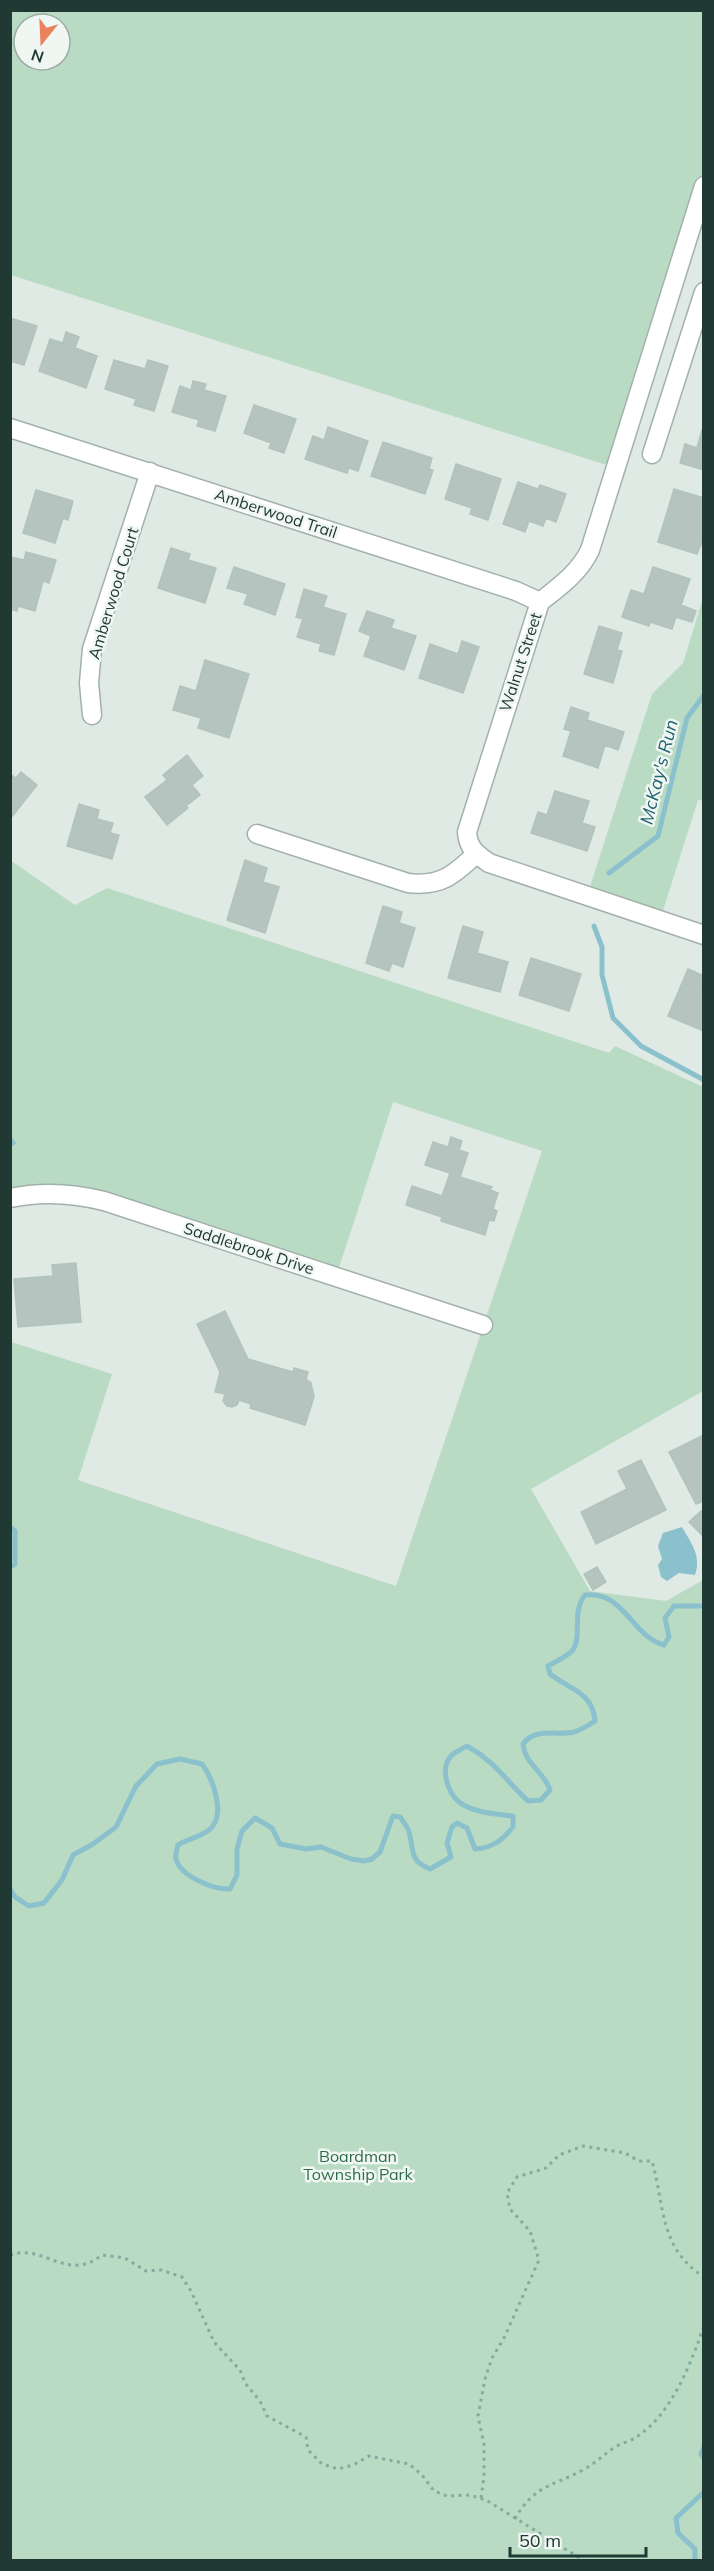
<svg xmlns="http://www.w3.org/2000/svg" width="714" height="2571" viewBox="0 0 714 2571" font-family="Mulish,sans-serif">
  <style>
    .green { fill: #b9dac3; fill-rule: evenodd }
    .water { fill: #8ac1cc }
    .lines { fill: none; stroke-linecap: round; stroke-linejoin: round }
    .stream { stroke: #8ac1cc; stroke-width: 5 }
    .building { fill: #b5c4be; stroke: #b2c3bc; stroke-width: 1.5 }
    .minor-casing { stroke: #a2b1ac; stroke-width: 21 }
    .path { stroke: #82ac9f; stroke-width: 3; stroke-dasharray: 3 4.5; stroke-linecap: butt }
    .minor { stroke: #fff; stroke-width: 18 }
    .labels { text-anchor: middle; stroke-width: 5; stroke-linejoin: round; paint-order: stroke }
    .street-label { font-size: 16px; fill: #213933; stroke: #f0f7f3 }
    .park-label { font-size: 16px; fill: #2e6d48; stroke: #f0f7f3 }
    .water-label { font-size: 18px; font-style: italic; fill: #1f6271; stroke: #f0f7f3 }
  </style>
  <rect width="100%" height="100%" fill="#dfeae5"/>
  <path class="green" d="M11,11H703V186L616,468L11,275ZM24,24H60V60H24Z
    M703,598V800H698L660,920L587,896L652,694L683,663Z
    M10,860L75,905L107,888L609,1053L615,1046L703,1087V1391L531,1489L590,1591L666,1601L703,1580V2560H11V1342L112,1374L78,1480L396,1586L542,1151L393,1102L336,1277L104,1201L11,1198Z"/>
  <path class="water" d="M682,1527C691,1543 702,1556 695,1575L679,1573L667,1581L661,1577L658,1565L662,1559L658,1546L663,1533Z"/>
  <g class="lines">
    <path class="stream" d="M609,873L658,836L687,718L704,695
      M594,926L602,947V975L613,1018L641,1046L704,1080
      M10,1139L13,1143
      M10,1527L15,1531V1564L10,1567
      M10,1889L15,1897L29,1906L44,1903L62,1880L73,1855L93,1844L116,1827L136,1786L157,1764L180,1759L202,1764C213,1779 227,1816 209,1830C200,1837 188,1839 178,1845C177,1850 175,1855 176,1859C180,1876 214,1890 230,1889L237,1875V1849L242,1831L255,1818L272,1828L280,1844L306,1849L321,1847L351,1859L364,1861L372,1859L380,1852L393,1816L400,1817C402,1820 406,1825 408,1829C415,1848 407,1860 430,1869L451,1857L447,1843L452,1827L457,1823L467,1828L475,1849C493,1848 502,1840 513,1827V1816C497,1814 473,1813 459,1802C447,1792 440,1768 451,1756C454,1752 463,1749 467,1746C496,1762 505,1780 528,1801L541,1800L550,1790C544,1771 525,1765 523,1744C535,1727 557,1736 574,1732C581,1730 589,1725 595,1721C593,1692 569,1689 550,1674L548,1666C555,1662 566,1657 572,1651C583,1638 571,1612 585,1595C624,1590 631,1636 664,1645L669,1637L665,1618L674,1606H704
      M704,2447L701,2454L704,2458
      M695,2560V2549L678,2533L676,2518L704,2492"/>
  </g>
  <path class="building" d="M10,318L37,326L24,365L10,361Z
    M66,332L79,337L75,348L97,356L86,388L39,371L50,339L63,343Z
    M114,360L145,369L148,360L168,366L154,411L134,405L136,399L105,389Z
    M193,381L206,384L204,390L226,396L215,431L197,426L199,420L172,412L180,386L191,390Z
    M254,405L296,419L284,453L269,448L271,443L244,433Z
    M328,427L368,441L358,471L349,468L347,473L305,459L313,436L324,440Z
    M702,430L704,431V470L680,463L685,444L697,448Z
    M383,442L432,458L429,469L433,470L425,494L371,476Z
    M456,464L501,479L488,520L470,514L472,508L445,499Z
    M518,482L538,489L540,485L566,494L556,522L546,518L543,526L529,521L525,532L503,524Z
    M674,489L704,498V537L697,554L658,542Z
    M36,490L73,501L68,520L63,518L55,543L23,533Z
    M171,548L190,554L188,560L216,568L205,603L158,588Z
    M26,552L56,560L49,583L43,581L35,611L18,606L17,611L10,609V557L24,560Z
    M234,567L285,584L275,615L244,604L248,594L227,588Z
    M653,567L690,579L681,605L696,611L692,622L676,617L672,629L650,622L649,626L622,617L631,590L644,594Z
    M304,589L327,596L323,607L346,614L334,655L319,651L321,644L297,637L303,619L296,617Z
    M367,611L394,620L391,628L416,636L404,670L364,656L371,636L359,631Z
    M599,626L622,633L617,650L622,651L613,683L584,674Z
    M462,641L479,647L463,693L419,678L430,644L458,654Z
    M205,660L249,674L229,738L198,728L201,718L173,710L180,686L196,691Z
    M571,707L589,713L587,720L624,732L618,750L605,745L598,768L563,756L571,731L564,729Z
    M187,755L203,776L192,785L200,795L186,806L188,808L167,825L145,797L167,780L163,775Z
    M21,772L37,785L10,819V774L16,778Z
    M555,791L589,801L582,823L595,827L587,851L531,833L538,812L547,815Z
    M79,804L99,810L97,819L113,823L110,833L119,835L112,859L67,846Z
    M245,860L267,868L263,882L279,887L265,933L227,920Z
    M383,906L402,912L399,923L415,928L403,967L392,963L389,971L366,963Z
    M463,926L483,932L477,953L508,962L500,992L448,978Z
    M531,958L581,974L569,1011L519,995Z
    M688,969L704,976L701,989L704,990V1031L668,1016Z
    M451,1137L462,1141L459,1150L468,1153L460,1177L492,1187L490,1190L498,1193L493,1209L497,1211L494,1221L489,1220L485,1235L441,1221L442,1217L406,1205L412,1186L442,1196L450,1173L425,1165L433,1142L448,1147Z
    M76,1263L81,1322L18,1327L14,1279L53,1276L52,1265Z
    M225,1311L248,1359L293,1372L294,1368L308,1372L306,1379L311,1383L314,1397L305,1425L250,1408L251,1404L239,1400L237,1405L232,1407L227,1406L223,1401L225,1394L215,1392L220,1372L197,1324Z
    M704,1435V1501L696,1504L669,1452Z
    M641,1460L666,1510L596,1544L581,1512L627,1489L618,1471Z
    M701,1511L704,1513V1537L689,1522Z
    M597,1567L606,1582L593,1590L584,1574Z"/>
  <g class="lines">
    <g class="minor-casing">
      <path id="minor" d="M704,186L590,550C579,573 559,587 540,602L467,832C468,848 476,854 489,863L704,935
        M10,428L516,591L540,602
        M652,454L704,292
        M92,715L89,683L92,649L150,472
        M257,834L408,883C440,887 454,875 476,854
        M10,1198C43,1191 72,1193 104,1201L483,1325"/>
    </g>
    <path class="path" d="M10,2255C44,2243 67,2283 102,2255L125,2258L146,2271L161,2270L182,2277L191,2291L214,2342L240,2370L245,2383L260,2401L267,2416L306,2437L308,2450L322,2464L338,2469L353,2465L369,2456L409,2464L422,2475L434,2491L447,2496L470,2495L486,2500L583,2560
      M481,2498L484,2477V2444L478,2416L485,2379L492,2358L504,2338L539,2260L530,2231L510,2209L507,2193L517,2177L546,2168L559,2155L583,2146L625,2153L639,2161H652C665,2207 659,2248 704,2277
      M515,2519C534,2485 551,2487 583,2470C596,2463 605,2453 617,2446C624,2442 632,2441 638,2436C672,2413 691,2363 704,2326"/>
    <use href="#minor" class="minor"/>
  </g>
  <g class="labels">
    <g class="street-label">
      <text transform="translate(276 513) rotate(18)" y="6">Amberwood Trail</text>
      <text transform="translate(113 593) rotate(-73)" y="6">Amberwood Court</text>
      <text transform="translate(520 662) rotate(-72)" y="6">Walnut Street</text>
      <text transform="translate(249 1248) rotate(18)" y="6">Saddlebrook Drive</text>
    </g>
    <g class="park-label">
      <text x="358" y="2162">Boardman<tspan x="358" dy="18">Township Park</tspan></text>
    </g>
    <g class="water-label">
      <text transform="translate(659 772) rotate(-76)" y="6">McKay's Run</text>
    </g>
  </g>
  <rect width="714" height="2571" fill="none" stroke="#213933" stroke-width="24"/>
  <g transform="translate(42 42) rotate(198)"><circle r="28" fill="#f0f7f3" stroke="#9daba6" stroke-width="1.5"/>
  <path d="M0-4.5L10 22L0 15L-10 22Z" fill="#ea825d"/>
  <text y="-9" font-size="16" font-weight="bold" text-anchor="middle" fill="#213933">N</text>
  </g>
  <path d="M510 2547v9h136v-9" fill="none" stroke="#213933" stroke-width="3"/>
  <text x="519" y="2547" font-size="18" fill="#213933" stroke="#f0f7f3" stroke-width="4.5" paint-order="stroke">50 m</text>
</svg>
